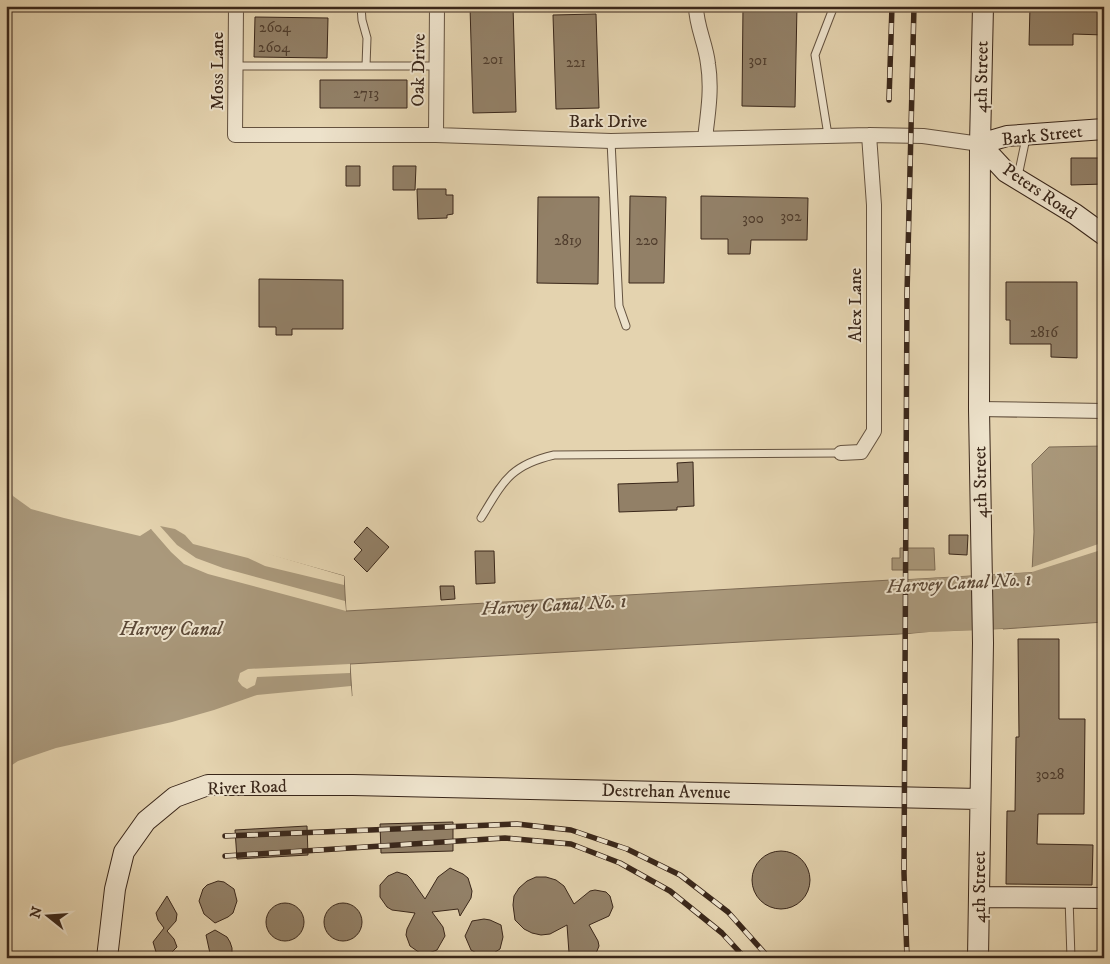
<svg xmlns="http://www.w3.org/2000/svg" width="1110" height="964" viewBox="0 0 1110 964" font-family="'IM FELL DW Pica',serif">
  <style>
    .water { fill: #aa997c; stroke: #7d6b55 }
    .pier { fill: #e4d3af }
    .building { fill: #928067; stroke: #3a271a }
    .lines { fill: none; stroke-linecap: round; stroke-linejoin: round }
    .lane-casing { stroke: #64523f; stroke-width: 9 }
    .street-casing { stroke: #64523f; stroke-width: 16 }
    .secondary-casing { stroke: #3a271a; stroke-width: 22 }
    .lane { stroke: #ede2cb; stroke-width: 7 }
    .street { stroke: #ede2cb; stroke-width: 14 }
    .secondary { stroke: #ede2cb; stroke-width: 20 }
    .rail-casing { stroke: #3a271a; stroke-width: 5.5 }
    .rail { stroke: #ede2cb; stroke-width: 4; stroke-dasharray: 11; stroke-linecap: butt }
    .labels { text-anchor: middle; stroke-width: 4; stroke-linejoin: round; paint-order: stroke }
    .number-label { font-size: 15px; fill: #503d2d }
    .street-label { font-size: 18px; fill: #3a271a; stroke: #ede2cb }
    .water-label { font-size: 19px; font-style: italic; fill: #5c4937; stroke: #ede2cb }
  </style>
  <rect width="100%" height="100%" fill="#e4d3af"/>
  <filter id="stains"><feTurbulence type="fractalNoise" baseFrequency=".004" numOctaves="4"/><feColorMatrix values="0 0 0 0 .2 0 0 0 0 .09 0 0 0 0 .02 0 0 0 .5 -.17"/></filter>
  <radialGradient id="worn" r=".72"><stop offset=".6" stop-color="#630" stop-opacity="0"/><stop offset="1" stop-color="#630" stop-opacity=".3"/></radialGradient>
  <path class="water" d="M1104,446V622L1003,629L777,640L350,664L352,696L259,704L77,757L13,782L6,796V461L24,495L71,511L151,529L169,521L197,535L344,576L346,611L1032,572L1034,532L1032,464L1049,447Z
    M900,548H934L935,570H892V558H900Z"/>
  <path class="pier" d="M6,459L8,460L25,493L72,508L151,527L170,518L198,533L344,576V585L265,566L248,558L193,544L185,535L175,529L160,526L177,545L196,558L223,568L345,601L346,611L208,574L184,564L171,552L151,529L140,536L64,518L31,509L13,496L6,481Z
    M1104,542V549L1032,572L892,580V578L1030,570V568Z
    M1003,629V632L888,638V636L929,632Z
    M350,664V673L257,677L255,685L247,689L242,686L238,681L240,673L248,669Z
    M351,686L352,698L259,707L78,760L15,784L8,798L6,799V769L18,761L56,748L172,722L214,710L257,695Z"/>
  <path class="building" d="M470,6H513L516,112L473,113Z
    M743,6H797L795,107L742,106Z
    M1030,6H1073V11L1104,12V35L1073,34V45H1029Z
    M596,14L599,108L556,109L553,15Z
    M255,17L328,18L327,58L254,57Z
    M320,80H407V108H320Z
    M1071,158H1104V184L1071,185Z
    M346,166H360V186H346Z
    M393,166H416L415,190H393Z
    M417,189H446V195H453V214L447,215V218L418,219Z
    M630,196L666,197L664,283H629Z
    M701,196L808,198L807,240H751L750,254H728V239H701Z
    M538,197H599L598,284L537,283Z
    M259,279L343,280V329H292V335H276V327H259Z
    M1006,282H1077V358L1051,357V344H1010V320H1006Z
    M693,462L694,506L677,507V510L619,512L618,484L678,482L677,463Z
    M367,527L389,547L367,572L354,559L362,550L354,542Z
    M949,535H968L967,555L949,554Z
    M475,551H494L495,583L476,584Z
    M440,586H454L455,599L441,600Z
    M1018,639H1059V719H1085L1084,814H1038L1037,844L1093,845L1092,885L1006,884L1007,811H1015L1016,737H1019Z
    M453,822V851L381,853L380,824Z
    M307,826L308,855L237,859L235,830Z
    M752 880a29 29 0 1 1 58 0a29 29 0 1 1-58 0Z
    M450,868L463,874L468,878L472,891L471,898L460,916L458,909L432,912L443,927L445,936L437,950L426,954L420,953L410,946L406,935L407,929L415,913L392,910L387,907L380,897V885L388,876L397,872L407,875L411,879L425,899L438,877Z
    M536,877H546L556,880L564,886L574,904L590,891L595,890L606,892L610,896L613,907L609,916L589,925L598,941L599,946L597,951L592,958H574L569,953L567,925L550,934L541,935L532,933L524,929L515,920L513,905L514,896L519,888L527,881Z
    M218,881L224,882L234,889L237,901L233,913L228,917L215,923L204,914L199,901L203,889L207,885Z
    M167,896L177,914L176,921L167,931L174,939L177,947L169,955L162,956L156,952L153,942L164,928L158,920L156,913Z
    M266 922a19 19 0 1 1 38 0a19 19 0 1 1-38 0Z
    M324 922a19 19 0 1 1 38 0a19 19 0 1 1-38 0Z
    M484,919L490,920L501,925L503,937L500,949L489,956H482L471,950L465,936L472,921Z
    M215,930L227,937L230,942L232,948V958H211L206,935Z"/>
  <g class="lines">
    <g class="lane-casing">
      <path id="lane" d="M361,6L362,20L367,38L366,66
        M236,66H437
        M828,135L815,55L834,6
        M611,141L619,306L626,326
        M1018,176L1026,138
        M481,518C503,482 510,465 554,455L841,453
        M1069,898L1071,958"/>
    </g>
    <g class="street-casing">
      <path id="street" d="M236,6L235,135H436L611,141L869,135L923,136L980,144
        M696,6C696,26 706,44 708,64C712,89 708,113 705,138
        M436,135L437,6
        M979,409L1104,411
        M841,453L861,452L874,431V205L869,135"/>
    </g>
    <g class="secondary-casing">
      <path id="secondary" d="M1104,129L1007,136L980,144L1006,172L1075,214L1104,235
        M979,897L1104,898
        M107,958L115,889L124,852L146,821L175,797L208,785H353L979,799
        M978,958L983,643L979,409L980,144L983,6"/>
    </g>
    <use href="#lane" class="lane"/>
    <use href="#street" class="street"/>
    <use href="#secondary" class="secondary"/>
    <g class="rail-casing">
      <path id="rail" d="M889,100L892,6
        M225,836L517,824L571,830L627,849L680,875L728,912L769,958
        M225,856L505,838L571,844L620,863L670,891L722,933L745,958
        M907,958L904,873L907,294L914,6"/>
    </g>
    <use href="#rail" class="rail"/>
  </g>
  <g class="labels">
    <g class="number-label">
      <text x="275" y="32">2604</text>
      <text x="274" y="52">2604</text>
      <text x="493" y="64">201</text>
      <text x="758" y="65">301</text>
      <text x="576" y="67">221</text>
      <text x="366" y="98">2713</text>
      <text x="791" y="221">302</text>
      <text x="753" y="223">300</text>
      <text x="568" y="245">2819</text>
      <text x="647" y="245">220</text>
      <text x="1044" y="337">2816</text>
      <text x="1050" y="779">3028</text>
    </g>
    <g class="street-label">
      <text transform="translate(418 70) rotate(-89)" y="6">Oak Drive</text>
      <text transform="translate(217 71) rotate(-90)" y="6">Moss Lane</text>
      <text transform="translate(981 77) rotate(-89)" y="6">4th Street</text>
      <text x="608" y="127">Bark Drive</text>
      <text transform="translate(1042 135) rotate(-6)" y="6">Bark Street</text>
      <text transform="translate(1040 191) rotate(34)" y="6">Peters Road</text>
      <text transform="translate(855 305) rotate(-90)" y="6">Alex Lane</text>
      <text transform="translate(980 482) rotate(-91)" y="6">4th Street</text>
      <text transform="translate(247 787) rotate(-2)" y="6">River Road</text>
      <text transform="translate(666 791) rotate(1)" y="6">Destrehan Avenue</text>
      <text transform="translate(979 887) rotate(-90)" y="6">4th Street</text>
    </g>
    <g class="water-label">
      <text transform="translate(959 582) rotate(-3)" y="7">Harvey Canal No. 1</text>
      <text transform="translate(554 604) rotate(-3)" y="7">Harvey Canal No. 1</text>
      <text x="171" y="635">Harvey Canal</text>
    </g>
  </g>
  <rect width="1110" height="964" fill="none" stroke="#e4d3af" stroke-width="25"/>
  <rect x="8" y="8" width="1095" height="949" fill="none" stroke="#3a271a" stroke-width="2.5"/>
  <rect x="12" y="12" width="1085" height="939" fill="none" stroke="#3a271a"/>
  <g transform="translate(48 916) rotate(287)" stroke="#ede2cb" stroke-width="4" paint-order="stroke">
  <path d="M0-4L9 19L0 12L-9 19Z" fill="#3a271a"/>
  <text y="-8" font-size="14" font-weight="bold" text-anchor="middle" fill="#3a271a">N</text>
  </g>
  <rect width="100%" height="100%" filter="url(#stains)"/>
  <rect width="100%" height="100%" fill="url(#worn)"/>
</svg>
